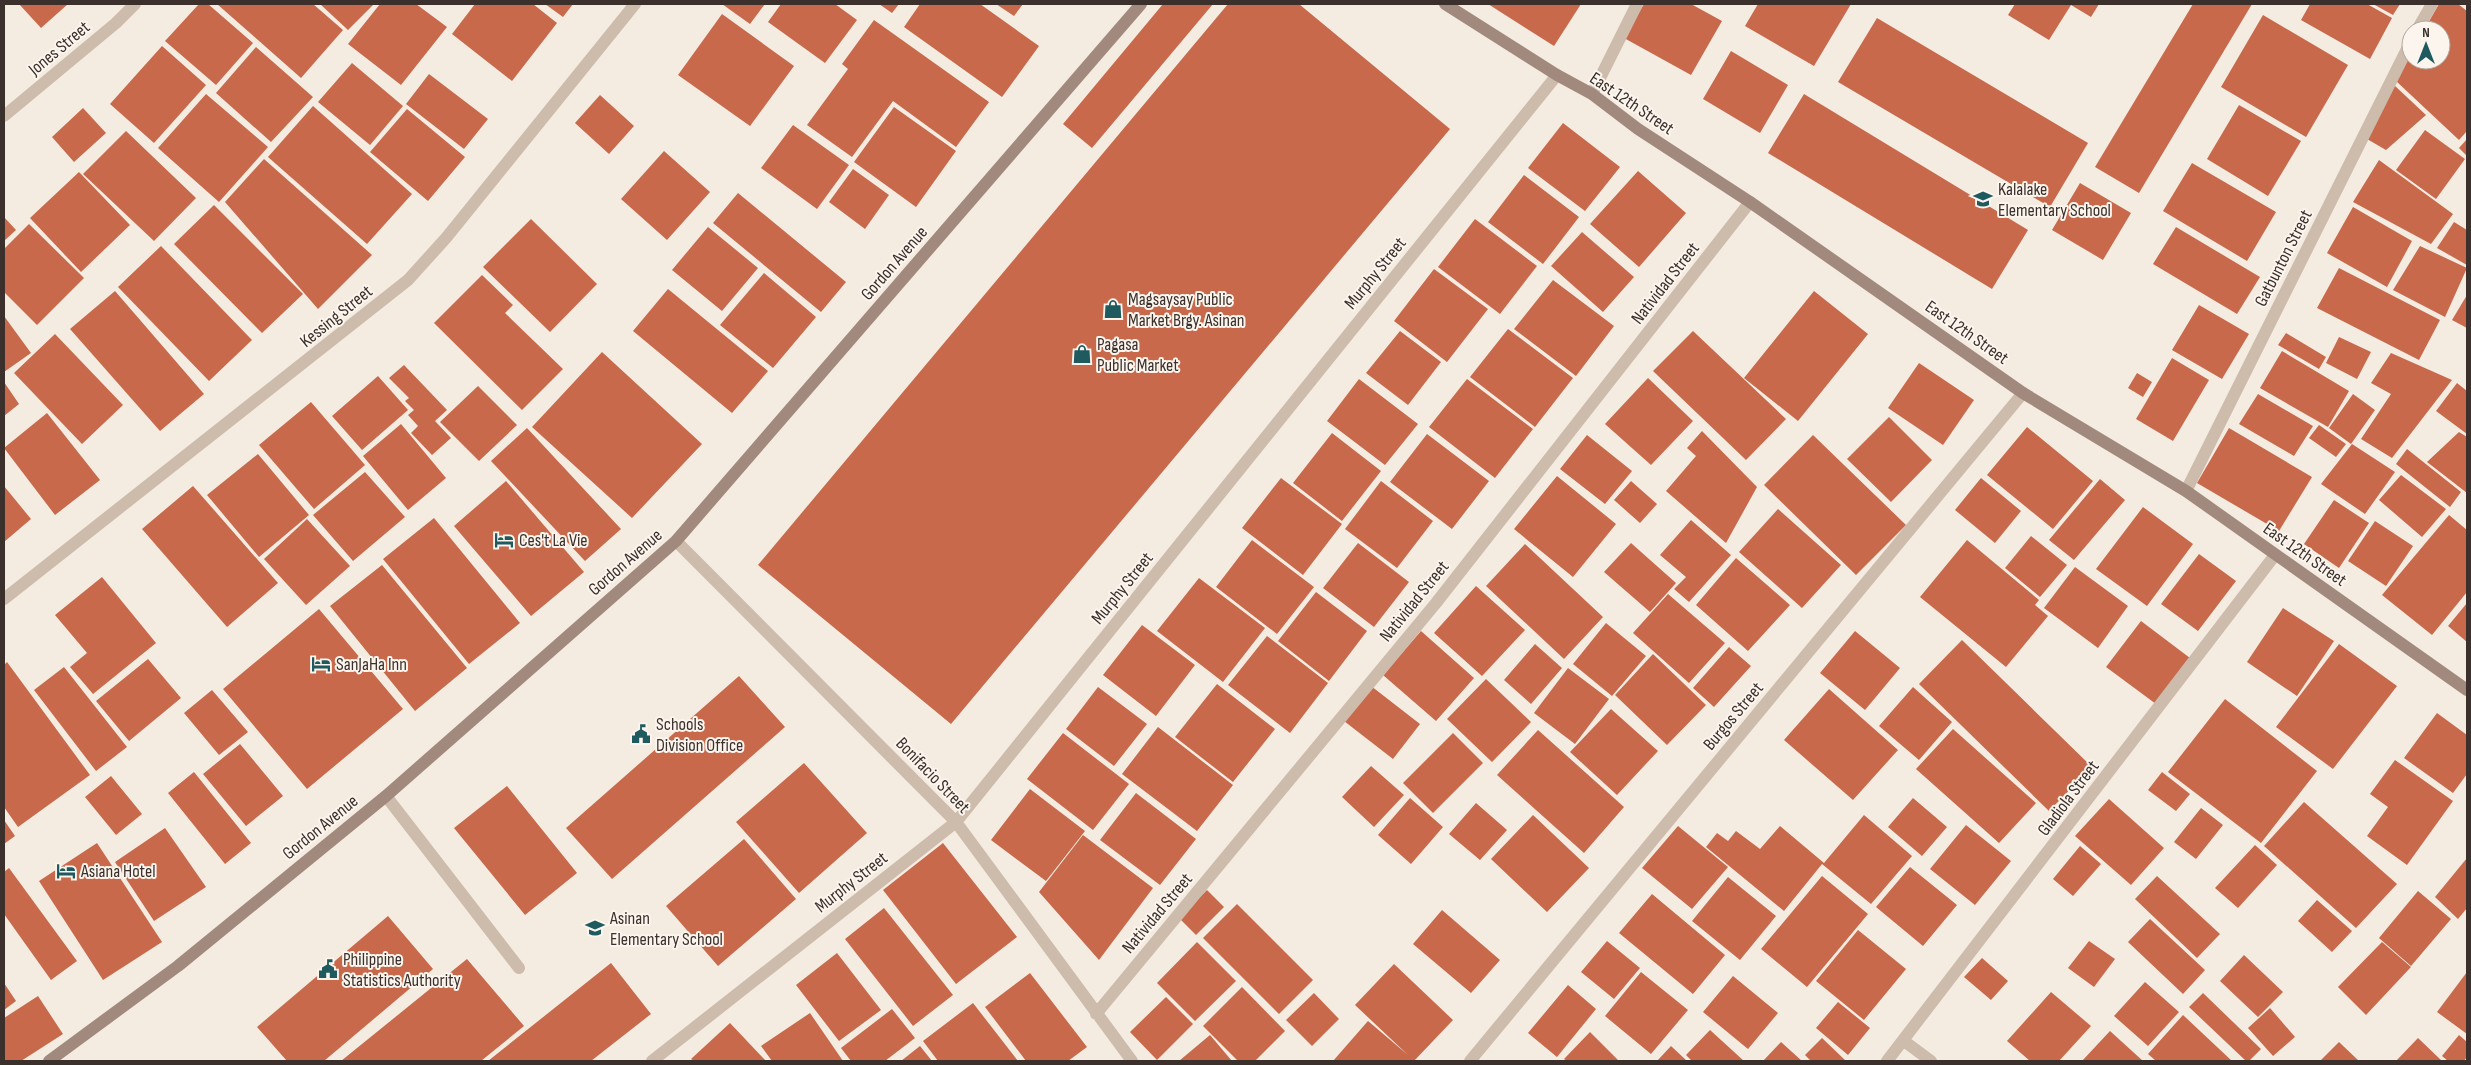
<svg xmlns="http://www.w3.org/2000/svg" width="2471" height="1065" viewBox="0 0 2471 1065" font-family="'Sofia Sans Condensed',sans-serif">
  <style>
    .building { fill: #c8694b }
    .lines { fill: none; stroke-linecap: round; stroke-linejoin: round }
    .lane { stroke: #cdbbac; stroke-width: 12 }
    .street { stroke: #cdbbac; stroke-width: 12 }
    .secondary { stroke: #a18a7d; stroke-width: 12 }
    .labels { text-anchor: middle; stroke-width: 4; stroke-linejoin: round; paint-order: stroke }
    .street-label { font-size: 18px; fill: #3b302b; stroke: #fbf5ee }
    .poi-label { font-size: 18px; fill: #3b302b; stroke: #fbf5ee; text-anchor: start }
  </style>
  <rect width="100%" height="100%" fill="#f4ebe1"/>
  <path class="building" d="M19,4H68L41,28Z
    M199,4H208L253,43L216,85L165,41Z
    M217,4H313L343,30L301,78Z
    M320,4H374L348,30Z
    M380,4H416L447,27L401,85L348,44Z
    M475,4H533L557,23L512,81L452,34Z
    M545,4H573L563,17Z
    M722,4H765L750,24Z
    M781,4H835L857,20L825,63L768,22Z
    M879,4H899L892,13Z
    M920,4H980L1039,46L1002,97L904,27Z
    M996,4H1023L1014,16Z
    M1163,4H1213L1092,148L1063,124Z
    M1228,4H1299L1450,129L951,724L758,565Z
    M1488,4H1581L1554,46Z
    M1644,4H1691L1722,21L1691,75L1624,38Z
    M1758,4H1851L1814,66L1745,26Z
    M2015,4H2099L2091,17L2071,5L2049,40L2008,15Z
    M2193,4H2252L2139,193L2095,167Z
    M2310,4H2367L2392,18L2370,59L2301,20Z
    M2373,4H2400L2393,15Z
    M2439,4H2458L2467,11V131L2459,140L2396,81L2411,54V60H2441V30H2424Z
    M722,14L794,66L750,126L678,75Z
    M2263,15L2348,65L2306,137L2221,87Z
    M1877,18L2088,143L2050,207L1838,82Z
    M874,20L989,102L956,147L893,101L852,157L807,125L848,69L842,64Z
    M162,46L206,85L154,143L110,104Z
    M256,47L313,97L271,142L216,93Z
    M1731,51L1788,85L1760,133L1703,99Z
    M352,63L403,106L370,145L318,102Z
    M429,74L488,119L464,149L406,104Z
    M2394,85L2426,115L2386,150L2367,139Z
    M206,94L268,147L219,202L158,148Z
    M1804,94L2028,230L1992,289L1768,153Z
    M600,95L634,126L609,154L575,123Z
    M2239,105L2301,141L2268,196L2207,159Z
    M313,106L412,194L367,244L268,157Z
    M894,107L956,151L916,207L854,162Z
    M83,108L106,133L74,162L52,137Z
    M407,109L465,157L428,201L370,152Z
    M1563,123L1620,167L1585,211L1528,168Z
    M793,125L849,165L817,209L761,168Z
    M2425,130L2465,159L2436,199L2396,170Z
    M126,131L196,198L154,241L83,174Z
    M2467,139V156L2459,148Z
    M664,151L710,192L667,240L621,199Z
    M264,159L372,255L318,309L225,202Z
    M2379,160L2453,214L2431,244L2353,202Z
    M2192,163L2276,212L2247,261L2163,211Z
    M853,169L889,195L865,229L829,202Z
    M1638,171L1686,213L1639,267L1590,224Z
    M79,172L130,225L81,272L30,218Z
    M1524,175L1579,217L1543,264L1488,222Z
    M2080,183L2131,213L2103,260L2052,230Z
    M738,193L846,282L821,312L713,223Z
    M214,205L303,294L262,333L174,244Z
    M2353,207L2412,241L2387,287L2327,253Z
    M4,217L16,230L4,241Z
    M531,219L597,284L550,332L483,267Z
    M1475,219L1537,266L1500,314L1438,267Z
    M2454,222L2467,230V265L2437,248Z
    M29,224L84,278L37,325L4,292V249Z
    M708,227L758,268L722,311L672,270Z
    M2176,227L2260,277L2237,314L2153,264Z
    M1582,232L1634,277L1603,312L1551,266Z
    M161,246L252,340L209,381L118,287Z
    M2420,246L2467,268L2445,317L2393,290Z
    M2339,268L2440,320L2419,360L2317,308Z
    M1434,269L1488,309L1447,362L1394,321Z
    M764,273L816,317L773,368L720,325Z
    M482,275L513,305L505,313L563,369L522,410L434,323Z
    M1553,280L1614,326L1576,376L1514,329Z
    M668,289L768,371L732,413L633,331Z
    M115,291L204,394L160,431L70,329Z
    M1814,291L1868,334L1798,421L1744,378Z
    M2467,295V328L2452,320Z
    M2199,305L2249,334L2222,379L2172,350Z
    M4,316L31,353L4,372Z
    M1508,329L1573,378L1535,427L1470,377Z
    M1400,331L1441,362L1408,405L1366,373Z
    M1693,331L1786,419L1746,460L1653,371Z
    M2286,333L2326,357L2319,369L2278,345Z
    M55,334L123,405L82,444L14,373Z
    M2339,337L2371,352L2357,379L2326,363Z
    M2282,351L2349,391L2328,427L2260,388Z
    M602,352L702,444L632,518L532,427Z
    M2391,353L2452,380L2392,458L2361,439L2391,394L2371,383Z
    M2172,358L2209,380L2173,441L2136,419Z
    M1919,363L1974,400L1943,445L1888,408Z
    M404,365L447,410L435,421L451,438L432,455L411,433L418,426L408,415L414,410L405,401L409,398L389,378Z
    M2137,373L2152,382L2143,397L2128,388Z
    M378,376L408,410L362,450L332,416Z
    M1648,378L1693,421L1651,465L1605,424Z
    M1359,379L1418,424L1385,465L1327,421Z
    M1467,379L1533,429L1495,478L1429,427Z
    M4,382L19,404L4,416Z
    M2457,383L2467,391V434L2436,411Z
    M478,386L517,425L479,461L440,422Z
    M2258,394L2313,426L2294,456L2239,424Z
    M2353,394L2375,410L2351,444L2329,428Z
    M311,402L365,465L314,509L259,445Z
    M47,413L100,480L55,515L4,448Z
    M1889,417L1932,460L1891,502L1847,459Z
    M401,424L446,478L408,510L363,456Z
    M2319,425L2346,444L2336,457L2309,438Z
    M2027,427L2093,481L2053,529L1987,475Z
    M527,428L621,529L585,561L491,461Z
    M2229,428L2312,477L2279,531L2197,483Z
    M1702,431L1757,487L1726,543L1666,491L1696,456L1687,448Z
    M2459,432L2467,437V493L2427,462Z
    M1332,433L1381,471L1342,521L1293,483Z
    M1427,434L1489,481L1452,529L1390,482Z
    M1587,435L1632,471L1605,504L1560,469Z
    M1813,435L1906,525L1856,575L1764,485Z
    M2352,444L2395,472L2365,514L2321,484Z
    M2407,449L2461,492L2450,507L2396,464Z
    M258,454L309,515L259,557L207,495Z
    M365,472L405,517L353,561L313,515Z
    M2401,475L2446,509L2422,537L2379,500Z
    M1557,476L1616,524L1573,577L1514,529Z
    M1281,478L1342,524L1303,575L1242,528Z
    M1981,478L2021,511L1995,543L1955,510Z
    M2100,479L2125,500L2074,560L2049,540Z
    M506,481L584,572L531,616L454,526Z
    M1381,481L1433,521L1397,568L1345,529Z
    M1631,481L1657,504L1640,523L1614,500Z
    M4,486L31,519L4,542Z
    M193,486L278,583L227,627L142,529Z
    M2334,500L2369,523L2339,568L2304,544Z
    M2143,507L2193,544L2147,606L2096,569Z
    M1778,509L1841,565L1802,608L1739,552Z
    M2449,515L2467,530V592L2432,635L2382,595Z
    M434,518L520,623L469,664L383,559Z
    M307,519L350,566L306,605L264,559Z
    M1691,520L1731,555L1689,602L1674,589L1686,577L1660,555Z
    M2375,521L2413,546L2386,586L2348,561Z
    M2031,536L2067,565L2040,597L2005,568Z
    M1252,540L1314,587L1277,634L1216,587Z
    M1967,540L2039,600L2035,605L2048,616L2006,667L1920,597Z
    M1358,543L1409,582L1374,627L1323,588Z
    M1631,543L1676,583L1650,612L1604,572Z
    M1525,544L1603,617L1564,659L1486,586Z
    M2199,554L2236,581L2198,631L2161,604Z
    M1736,558L1790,605L1748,651L1696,605Z
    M382,565L467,668L415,711L330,606Z
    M2075,567L2128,606L2098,648L2044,608Z
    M102,577L156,643L93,694L70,667L87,653L55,615Z
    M1199,578L1265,628L1223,682L1157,631Z
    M1476,586L1525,630L1482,676L1434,633Z
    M1316,592L1367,631L1329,681L1278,641Z
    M1668,594L1725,643L1689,683L1633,633Z
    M2467,603V642L2448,626Z
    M2283,608L2334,641L2297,696L2247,662Z
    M319,609L403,709L307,789L223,689Z
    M2141,621L2190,658L2156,704L2106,667Z
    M1606,623L1646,656L1612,696L1573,664Z
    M1142,625L1195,665L1156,716L1103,675Z
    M1421,631L1474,678L1436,721L1383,675Z
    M1855,631L1900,668L1865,710L1820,673Z
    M1267,636L1328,683L1290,733L1228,685Z
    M1962,640L2092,767L2049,811L1919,684Z
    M1535,644L1562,668L1531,704L1504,680Z
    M2339,644L2397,686L2333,769L2276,727Z
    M1729,647L1751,666L1714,707L1693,688Z
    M1653,654L1706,705L1667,745L1615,695Z
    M148,659L181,698L129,741L96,701Z
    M7,662L90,775L18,827L4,807V665Z
    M64,667L127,747L96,771L34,690Z
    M1568,668L1609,699L1575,744L1534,713Z
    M739,676L785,727L612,879L566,828Z
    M1486,679L1531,722L1492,762L1447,719Z
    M1217,684L1275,729L1233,782L1175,737Z
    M1371,686L1420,724L1393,759L1344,721Z
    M1098,687L1147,724L1114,766L1066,729Z
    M1913,687L1952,722L1919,760L1879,726Z
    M1829,689L1898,750L1853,800L1784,740Z
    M212,690L248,732L219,755L184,713Z
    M2225,699L2317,771L2261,843L2168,772Z
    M1611,709L1658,751L1617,795L1570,752Z
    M2437,713L2467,735V774L2453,793L2404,758Z
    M1158,727L1233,785L1197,831L1122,774Z
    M1953,729L2036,803L1999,843L1916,769Z
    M1538,730L1624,807L1584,853L1497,775Z
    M1063,733L1129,784L1093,830L1027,779Z
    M1453,733L1483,763L1433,813L1403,783Z
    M240,744L283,796L246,826L203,774Z
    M2395,760L2453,801L2407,865L2367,836L2388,807L2370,794Z
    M804,763L867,833L799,893L736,822Z
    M1371,766L1404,795L1374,827L1342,797Z
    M194,772L251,843L225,864L168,793Z
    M2162,772L2190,794L2176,811L2148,790Z
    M111,776L142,814L116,835L85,797Z
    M507,786L577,873L525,915L454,828Z
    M1030,789L1085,831L1046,881L991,840Z
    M1136,793L1196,839L1160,885L1100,840Z
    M1410,798L1443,827L1411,864L1378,835Z
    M1913,798L1947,827L1922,856L1888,827Z
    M2109,799L2164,848L2131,885L2075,836Z
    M2304,802L2397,884L2356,928L2264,846Z
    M1476,803L1507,830L1480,860L1449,834Z
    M2201,808L2223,825L2196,859L2174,842Z
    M1533,815L1589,868L1547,912L1491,859Z
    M1864,815L1912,856L1871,904L1822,864L1784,911L1706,847L1717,833L1728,841L1736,831L1760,849L1780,826L1824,863Z
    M4,820L15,836L4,844Z
    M1966,825L2011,861L1975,905L1930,869Z
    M1678,826L1728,867L1692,909L1642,868Z
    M165,828L206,887L154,921L115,862Z
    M1083,835L1153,888L1099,960L1039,892Z
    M744,839L796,899L718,966L666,906Z
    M97,843L162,942L103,980L39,881Z
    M943,843L1017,937L956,984L883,890Z
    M2255,845L2277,865L2238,908L2215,888Z
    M2080,846L2101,864L2073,896L2053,879Z
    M2467,858V908L2458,919L2435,897Z
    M1910,867L1957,905L1923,946L1876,907Z
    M9,868L77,961L51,980L4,914V872Z
    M1822,876L1868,914L1807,987L1761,949Z
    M2157,876L2220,934L2197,958L2135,899Z
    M1728,877L1776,916L1740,960L1692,921Z
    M1207,890L1224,907L1196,935L1179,918Z
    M2418,891L2451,919L2411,966L2379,938Z
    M1652,894L1725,955L1693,994L1619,933Z
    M2317,900L2352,931L2332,952L2298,921Z
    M1237,904L1313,980L1279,1014L1203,938Z
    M884,908L953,995L913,1026L845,939Z
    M1442,910L1500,960L1471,993L1413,944Z
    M388,916L433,969L324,1061H287L257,1027Z
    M2150,919L2205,970L2183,994L2128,942Z
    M1858,930L1906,969L1864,1020L1816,981Z
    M1607,941L1640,968L1614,999L1581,972Z
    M2089,941L2115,959L2094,987L2068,968Z
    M1197,942L1236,981L1195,1021L1157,983Z
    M2382,942L2411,967L2366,1015L2338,987Z
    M837,953L881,1010L839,1041L796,985Z
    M2244,955L2283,992L2258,1017L2220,981Z
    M1982,958L2008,981L1991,1000L1964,977Z
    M467,959L524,1026L481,1061H341Z
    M611,963L651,1014L591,1061H488Z
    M1394,964L1453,1020L1414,1061H1333L1368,1021L1408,1055L1355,1005Z
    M1641,972L1688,1010L1651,1054L1605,1016Z
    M2467,972V1034L2437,1012Z
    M1030,973L1087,1047L1068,1061H1026L985,1007Z
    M1733,976L1778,1013L1748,1049L1703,1012Z
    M2145,982L2179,1012L2148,1046L2114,1016Z
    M4,983L16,1001L4,1010Z
    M1568,985L1596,1009L1557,1057L1528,1033Z
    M1242,987L1285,1031L1255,1061H1238L1203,1026Z
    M2051,992L2091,1026L2059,1061H2030L2007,1041Z
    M1314,993L1339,1019L1312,1046L1286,1020Z
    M2203,993L2261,1049L2249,1061H2246L2189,1007Z
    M38,996L63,1034L21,1061H4V1018Z
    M1166,997L1193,1024L1157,1060L1130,1032Z
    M1838,1002L1870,1028L1848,1055L1816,1028Z
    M973,1003L1018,1061H938L923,1041Z
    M2270,1008L2295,1037L2273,1056L2248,1028Z
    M892,1009L915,1038L885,1061H851L841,1048Z
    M810,1013L843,1061H772L761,1046Z
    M2183,1015L2232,1061H2156L2148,1054Z
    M730,1023L766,1061H694L691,1059Z
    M1710,1030L1744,1061H1692L1686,1055Z
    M2110,1031L2143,1061H2082Z
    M1590,1032L1619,1061H1567L1564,1059Z
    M1210,1035L1232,1061H1179Z
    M2459,1035L2467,1042V1057L2464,1061H2448L2442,1056Z
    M1822,1038L1846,1061H1811L1805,1055Z
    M2418,1038L2442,1061H2396Z
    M1781,1042L1802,1061H1763Z
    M2339,1042L2359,1061H2320Z
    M920,1046L932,1061H901Z
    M1671,1046L1687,1061H1657Z"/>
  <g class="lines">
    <path class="lane" d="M386,796L519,968"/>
    <path class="street" d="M2417,30L2432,4
      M1592,94L1637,4
      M4,116L116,23L135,4
      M2186,491L2411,41
      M676,541L956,822L1132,1061
      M4,599L408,280L446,238L635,4
      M1096,1014L1436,603L1750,202
      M1904,1041L1931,1061
      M652,1061L956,822L1557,75
      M1470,1061L2023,393
      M1887,1061L2275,555"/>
    <path class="secondary" d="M1445,4L1557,75L1592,94L1638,129L1750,202L2023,393L2186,491L2467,690
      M49,1061L178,966L386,796L676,541L1141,4"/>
  </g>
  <defs>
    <g id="school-bare" transform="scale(1.5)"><path d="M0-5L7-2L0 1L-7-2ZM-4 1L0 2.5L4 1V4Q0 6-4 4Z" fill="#1f5a5e" stroke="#fbf5ee" stroke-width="2.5" paint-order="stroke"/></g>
    <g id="shop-bare" transform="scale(1.5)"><path d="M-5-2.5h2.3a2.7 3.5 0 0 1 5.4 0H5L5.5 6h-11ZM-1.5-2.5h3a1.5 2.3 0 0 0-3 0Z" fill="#1f5a5e" stroke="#fbf5ee" stroke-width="2.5" paint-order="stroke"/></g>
    <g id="hotel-bare" transform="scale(1.5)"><path d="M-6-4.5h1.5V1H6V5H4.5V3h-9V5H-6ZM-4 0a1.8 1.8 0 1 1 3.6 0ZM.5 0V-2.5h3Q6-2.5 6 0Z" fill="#1f5a5e" stroke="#fbf5ee" stroke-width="2.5" paint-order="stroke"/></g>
    <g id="civic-bare" transform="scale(1.5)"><path d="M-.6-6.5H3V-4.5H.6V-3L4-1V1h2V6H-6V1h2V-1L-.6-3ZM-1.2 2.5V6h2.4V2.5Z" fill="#1f5a5e" stroke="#fbf5ee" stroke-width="2.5" paint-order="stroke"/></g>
  </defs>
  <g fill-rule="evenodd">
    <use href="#school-bare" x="1983" y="199"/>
    <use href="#shop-bare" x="1113" y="309"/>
    <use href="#shop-bare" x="1082" y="354"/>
    <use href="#hotel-bare" x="504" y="540"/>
    <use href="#hotel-bare" x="321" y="664"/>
    <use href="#civic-bare" x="641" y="734"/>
    <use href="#hotel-bare" x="66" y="871"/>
    <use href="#school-bare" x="595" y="928"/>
    <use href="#civic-bare" x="328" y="969"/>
  </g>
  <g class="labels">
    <g class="street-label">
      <text transform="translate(59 48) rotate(-40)" y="6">Jones Street</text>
      <text transform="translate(1632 103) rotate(34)" y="6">East 12th Street</text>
      <text transform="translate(2283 258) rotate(-63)" y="6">Gatbunton Street</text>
      <text transform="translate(894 263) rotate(-49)" y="6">Gordon Avenue</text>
      <text transform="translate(1375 273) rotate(-51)" y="6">Murphy Street</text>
      <text transform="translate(1665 283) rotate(-52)" y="6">Natividad Street</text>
      <text transform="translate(336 316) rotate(-39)" y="6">Kessing Street</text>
      <text transform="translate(1967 332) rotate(35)" y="6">East 12th Street</text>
      <text transform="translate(2305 554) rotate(35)" y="6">East 12th Street</text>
      <text transform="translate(625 562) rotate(-41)" y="6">Gordon Avenue</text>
      <text transform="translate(1122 588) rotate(-51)" y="6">Murphy Street</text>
      <text transform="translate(1414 601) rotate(-51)" y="6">Natividad Street</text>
      <text transform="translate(1733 716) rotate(-50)" y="6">Burgos Street</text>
      <text transform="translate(933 775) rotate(46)" y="6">Bonifacio Street</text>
      <text transform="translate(2068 798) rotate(-53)" y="6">Gladiola Street</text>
      <text transform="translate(320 827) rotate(-39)" y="6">Gordon Avenue</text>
      <text transform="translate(851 882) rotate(-38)" y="6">Murphy Street</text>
      <text transform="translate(1157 913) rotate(-50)" y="6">Natividad Street</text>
    </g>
    <g class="poi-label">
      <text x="1998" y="195">Kalalake<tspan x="1998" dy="21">Elementary School</tspan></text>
      <text x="1128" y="305">Magsaysay Public<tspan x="1128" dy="21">Market Brgy. Asinan</tspan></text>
      <text x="1097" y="350">Pagasa<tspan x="1097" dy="21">Public Market</tspan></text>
      <text x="519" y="546">Ces't La Vie</text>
      <text x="336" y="670">SanJaHa Inn</text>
      <text x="656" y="730">Schools<tspan x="656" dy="21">Division Office</tspan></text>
      <text x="81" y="877">Asiana Hotel</text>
      <text x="610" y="924">Asinan<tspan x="610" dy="21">Elementary School</tspan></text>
      <text x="343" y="965">Philippine<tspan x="343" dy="21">Statistics Authority</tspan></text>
    </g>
  </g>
  <rect width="2471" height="1065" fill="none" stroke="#3b302b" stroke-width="10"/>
  <g transform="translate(2426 45)"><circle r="24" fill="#fbf5ee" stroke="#aea6a0"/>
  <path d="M0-4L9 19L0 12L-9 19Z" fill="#1f5a5e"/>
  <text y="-8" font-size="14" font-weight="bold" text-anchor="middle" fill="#3b302b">N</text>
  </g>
</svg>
